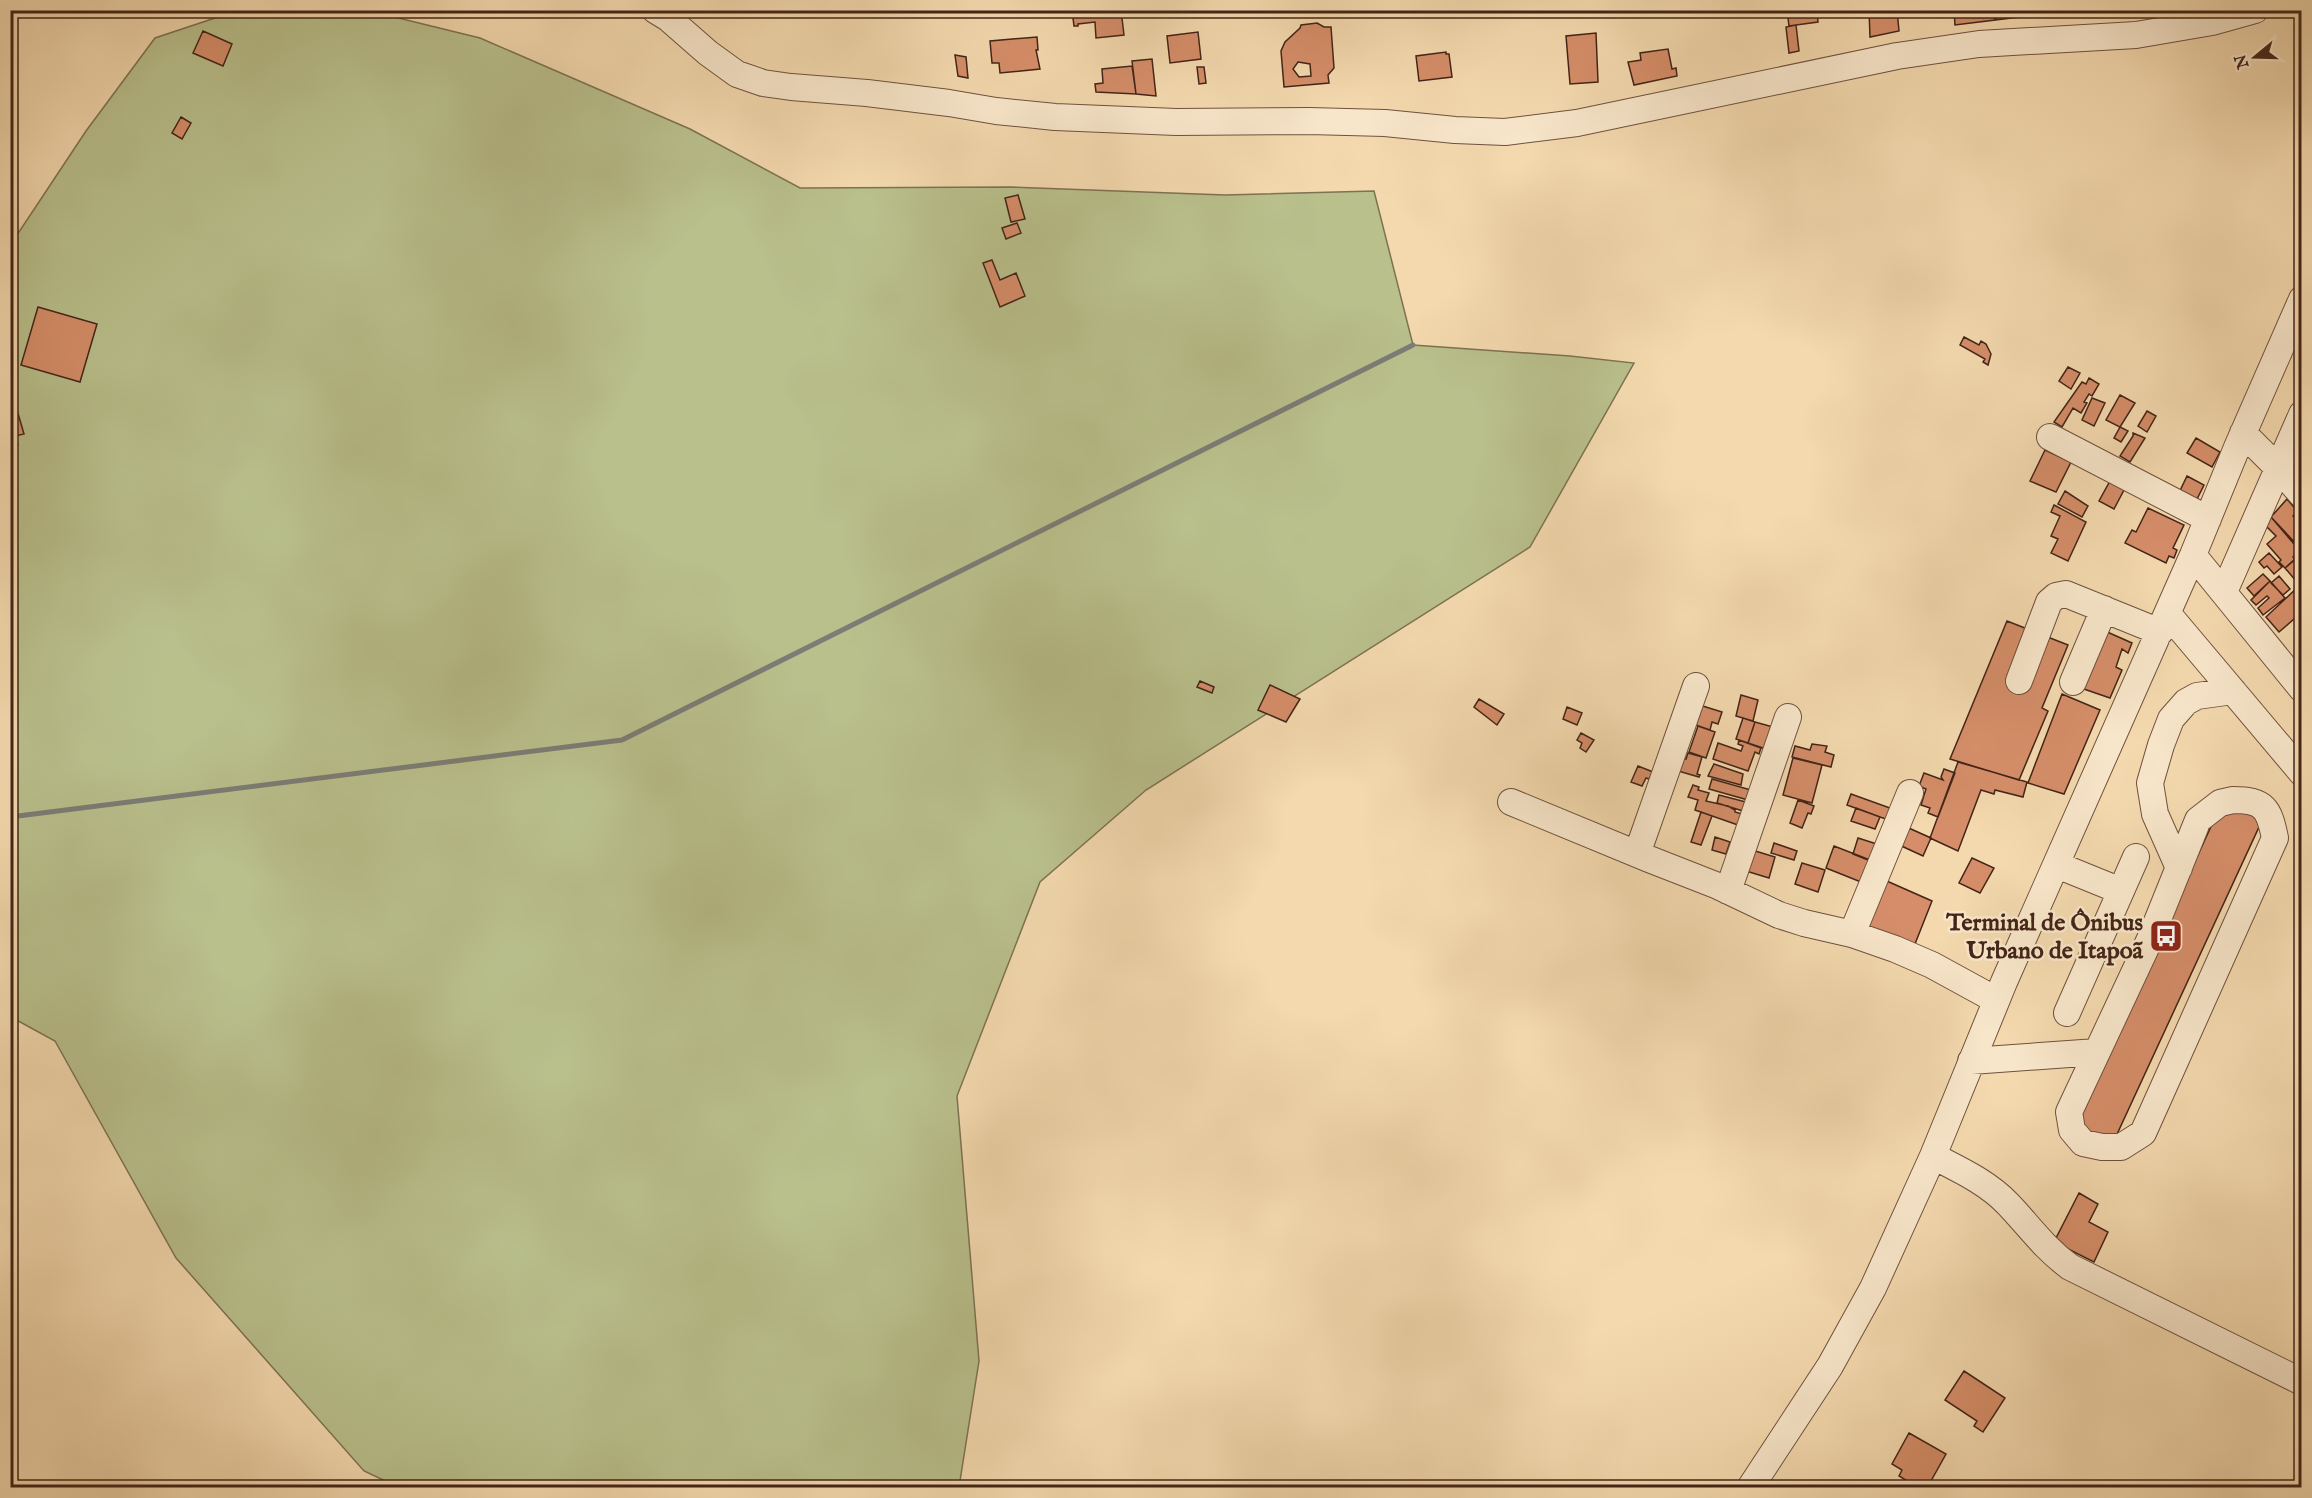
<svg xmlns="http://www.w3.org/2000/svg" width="2312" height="1498" viewBox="0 0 2312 1498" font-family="'IM FELL English',serif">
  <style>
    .green { fill: #b9c08c; stroke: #7e7252; stroke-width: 1.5 }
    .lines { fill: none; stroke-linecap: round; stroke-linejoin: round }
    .stream { stroke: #7b7d76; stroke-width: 5 }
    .building { fill: #d58e69; stroke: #432418; stroke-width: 1.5; fill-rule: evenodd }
    .minor-casing { stroke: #6f513e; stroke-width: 28 }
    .minor { stroke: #f8e6ca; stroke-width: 26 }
    .labels { text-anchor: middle; stroke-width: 5; stroke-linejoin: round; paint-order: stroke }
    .poi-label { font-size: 24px; font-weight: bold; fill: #432418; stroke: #f8e6ca; text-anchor: end }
  </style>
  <rect width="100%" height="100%" fill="#f4d9ae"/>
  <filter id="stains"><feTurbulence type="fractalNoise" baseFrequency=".00333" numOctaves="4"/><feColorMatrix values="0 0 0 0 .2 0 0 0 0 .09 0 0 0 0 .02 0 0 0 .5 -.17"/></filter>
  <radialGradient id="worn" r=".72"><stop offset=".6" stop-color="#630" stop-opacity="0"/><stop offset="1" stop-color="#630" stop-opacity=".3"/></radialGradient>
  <path class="green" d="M318,10L374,12L480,38L690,129L800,188L1011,187L1225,195L1374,191L1413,345L1570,356L1634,363L1530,547L1146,790L1040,882L957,1096L979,1361L959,1487L400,1488L364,1471L176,1258L55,1041L11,1017V244L86,131L155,38L236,11Z"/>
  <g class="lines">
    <path class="stream" d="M10,817L622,740L1413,345"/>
  </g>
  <path class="building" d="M1072,10H1121L1124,35L1096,38L1095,22L1078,24V26H1074Z
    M1256,10H1272L1273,16L1257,17Z
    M1454,10H1491V12L1454,16Z
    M1787,10H1817L1818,22L1789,26Z
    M1869,10H1897L1899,31L1870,37Z
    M1954,10H1994L1995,20L1955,25Z
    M2067,10V13L2011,18L2010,10Z
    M2010,11L2011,18L1996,20L1995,12Z
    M1317,23L1324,27H1331L1334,68L1328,75L1329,83L1284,87L1281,51L1285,42L1300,28L1301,25ZM1298,62L1310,64L1311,76L1299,77L1293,69Z
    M1796,25L1799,51L1789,53L1786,27Z
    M203,31L232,44L223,66L193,53Z
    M1198,32L1201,59L1170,63L1167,36Z
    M1596,33L1598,82L1570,84L1566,36Z
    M1037,37L1038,50H1036L1040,69L1000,73L999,63H992L990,41Z
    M1668,49L1672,69L1676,68L1677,76L1634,85L1628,62L1641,60L1640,53Z
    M1446,52V54H1449L1452,77L1419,81L1416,56Z
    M955,55L966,57L968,78L958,76Z
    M1152,59L1156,96L1136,94L1132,61Z
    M1132,66L1136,94L1096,92L1095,84L1103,83L1102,69Z
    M1197,67H1204L1206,83L1199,84Z
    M181,117L191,123L182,139L172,133Z
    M1018,195L1025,219L1011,222L1005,198Z
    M1017,223L1021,233L1006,239L1002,228Z
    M992,260L1000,280L1016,273L1025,296L1000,307L983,263Z
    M38,307L97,324L80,382L21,365Z
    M1964,337L1979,345L1981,341L1986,344L1991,354L1988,365L1983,362L1985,359L1960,345Z
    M2068,367L2080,373L2071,389L2059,381Z
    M2089,378L2099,384L2092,396L2089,394L2084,402L2087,403L2081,413L2073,408L2062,427L2054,422L2082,382L2086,384Z
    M2120,395L2135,403L2120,427L2128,431L2121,442L2114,438L2120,427L2106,420Z
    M2092,398L2105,403L2094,426L2082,420Z
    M17,410L24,434L15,436L18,445L10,448V412Z
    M2147,411L2156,416L2147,432L2138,426Z
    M2133,433L2145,438L2130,462L2120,456L2133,436Z
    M2196,438L2220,452L2212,467L2187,453Z
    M2045,450L2071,462L2056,492L2030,481Z
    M2187,476L2204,485L2194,505L2177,497Z
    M2110,481L2125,488L2114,509L2099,501Z
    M2065,491L2088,506L2082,517L2058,504Z
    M2287,499L2298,512L2293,516L2302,524V553L2297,548L2299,547L2271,517Z
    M2054,505L2086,522L2068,561L2051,553L2058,539L2051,536L2060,516L2051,512Z
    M2148,508L2184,525L2173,548L2177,550L2174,558L2169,556L2166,563L2125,543L2132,530L2136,532Z
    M2271,517L2300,551L2293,557L2295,559L2285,568L2279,562L2281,560L2267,544L2276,536L2266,526Z
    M2269,553L2282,567L2274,574L2267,566L2264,568L2259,562Z
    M2298,557L2302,560V577L2296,581L2285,568Z
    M2263,574L2270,581L2254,596L2247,588Z
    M2279,576L2290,589L2283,595L2271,583Z
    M2270,581L2285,598L2263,615L2258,608L2269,598L2267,596L2256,605L2251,600Z
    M2299,586L2302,588V612L2279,632L2266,617Z
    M2007,621L2068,645L2042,708L2048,711L2019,780L1950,759Z
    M2105,631L2132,643L2128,653L2122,649L2116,667L2122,670L2110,698L2081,688Z
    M1200,681L1214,687L1212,693L1197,687Z
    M1270,685L1300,699L1286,722L1258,710Z
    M2062,694L2100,710L2064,794L2028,783Z
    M1741,695L1758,700L1753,721L1736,716Z
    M1479,699L1504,714L1497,725L1474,707Z
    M1693,703L1722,712L1718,724L1712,722L1710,730L1687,722Z
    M1567,707L1582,713L1577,725L1563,719Z
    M1743,718L1755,722L1748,743L1736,739Z
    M1755,722L1773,727L1766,749L1748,743Z
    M1698,726L1715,732L1706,758L1689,752Z
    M1581,733L1594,740L1586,752L1580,748L1582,743L1577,740Z
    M1739,740L1761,748L1759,754L1755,752L1748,771L1713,759L1718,743L1741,751L1743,746L1738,744Z
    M1812,744L1827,746L1825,752L1834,755L1831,767L1792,757L1795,746L1810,750Z
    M1688,753L1702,757L1697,774L1700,775L1699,777L1678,771L1677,756L1686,759Z
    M1793,758L1822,765L1812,803L1783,795Z
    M1958,762L2027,782L2023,797L1995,790L1994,794L1981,790L1958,851L1930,838Z
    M1714,764L1743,774L1741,785L1708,776Z
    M1638,766L1653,772L1649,779L1646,778L1642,786L1631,782Z
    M1944,769L1955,773L1938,817L1928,813L1930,808L1921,805L1926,789L1919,786L1924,773L1943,780L1941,777Z
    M1712,779L1751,790L1748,800L1709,789Z
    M1693,785L1699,787L1698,790L1709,793L1706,801L1728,806L1735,810V812L1742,814L1738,825L1695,810L1698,800L1688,797Z
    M1851,794L1890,808L1891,821L1847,805Z
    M1719,795L1746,802L1743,811L1717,803Z
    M2225,796L2265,814L2112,1145L2073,1127Z
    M1798,800L1814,806L1811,814L1808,813L1802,828L1790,823Z
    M1856,808L1880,817L1875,829L1851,821Z
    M1701,812L1712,816L1701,845L1691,842Z
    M1902,825L1931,838L1923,856L1895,843Z
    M1715,837L1730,842L1726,854L1712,850Z
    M1858,838L1880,845L1873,862L1853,854Z
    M1774,843L1797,851L1794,860L1771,853Z
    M1834,846L1875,862L1866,884L1826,868Z
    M1752,850L1775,857L1769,878L1746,871Z
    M1972,858L1994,868L1980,893L1959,883Z
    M1802,863L1825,870L1818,892L1795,884Z
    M1880,878L1932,901L1911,954L1858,929Z
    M2079,1193L2098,1204L2089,1222L2108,1232L2094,1262L2054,1242Z
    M1964,1371L2005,1398L1983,1432L1974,1426L1977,1421L1945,1400Z
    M1909,1433L1946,1454L1927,1488H1919L1899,1476L1902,1470L1892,1464Z"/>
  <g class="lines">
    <g class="minor-casing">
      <path id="minor" d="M655,10L668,18L708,53L737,74L763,83L791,87L867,93L949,103L996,111L1055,117L1176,122L1309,121L1385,123L1455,130L1505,132L1577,123L1897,56L1979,44L2136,35L2212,22L2255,10
        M2243,433L2279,469L2302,495
        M2050,437L2208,519
        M2193,555L2302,689
        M2224,592L2302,414
        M2168,614L2302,773
        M2019,681L2049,602L2056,596L2066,594L2160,632
        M2073,682L2104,609
        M2233,800C2265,800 2269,809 2275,838L2143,1133L2121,1147H2102L2083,1143L2072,1130L2069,1112L2150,939L2198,820L2220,803Z
        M1511,802L1649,859L1718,886L1779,915L1804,923L1852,934L1895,949L1932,965L1996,1000
        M1637,854L1696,686
        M2057,865L2121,891
        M2179,868L2155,814L2150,783L2161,745L2171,719L2186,702L2197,696L2233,691
        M1728,891L1788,717
        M1852,934L1910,793
        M2067,1013L2136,857
        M1971,1061L2097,1052
        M1933,1156C1958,1169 1987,1182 2008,1204C2030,1227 2043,1247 2070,1267L2302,1382
        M1750,1488L1830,1366L1873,1288L1933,1156L2004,982L2193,555L2238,445L2302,299"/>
    </g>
    <use href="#minor" class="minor"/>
  </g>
  <defs>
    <g id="bus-square" transform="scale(1.725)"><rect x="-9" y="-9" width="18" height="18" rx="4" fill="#8f2418" stroke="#f8e6ca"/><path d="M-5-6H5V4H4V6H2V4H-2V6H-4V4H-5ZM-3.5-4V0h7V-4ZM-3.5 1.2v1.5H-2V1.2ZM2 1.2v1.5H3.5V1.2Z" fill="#fff"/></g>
  </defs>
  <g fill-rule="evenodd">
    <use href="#bus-square" x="2166" y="936"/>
  </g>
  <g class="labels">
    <g class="poi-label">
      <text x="2143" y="930">Terminal de Ônibus<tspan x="2143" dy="28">Urbano de Itapoã</tspan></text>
    </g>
  </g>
  <rect width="2312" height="1498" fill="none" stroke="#f4d9ae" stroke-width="36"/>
  <rect x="12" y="12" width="2288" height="1474" fill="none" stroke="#432418" stroke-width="3"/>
  <rect x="18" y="18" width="2276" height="1462" fill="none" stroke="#432418" stroke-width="1.5"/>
  <g transform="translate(2255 57) rotate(251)" stroke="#f8e6ca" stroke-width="4.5" paint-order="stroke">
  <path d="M0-4.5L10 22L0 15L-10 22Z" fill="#432418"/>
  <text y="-9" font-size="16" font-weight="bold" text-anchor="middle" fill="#432418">N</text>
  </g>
  <rect width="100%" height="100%" filter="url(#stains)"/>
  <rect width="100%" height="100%" fill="url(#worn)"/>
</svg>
